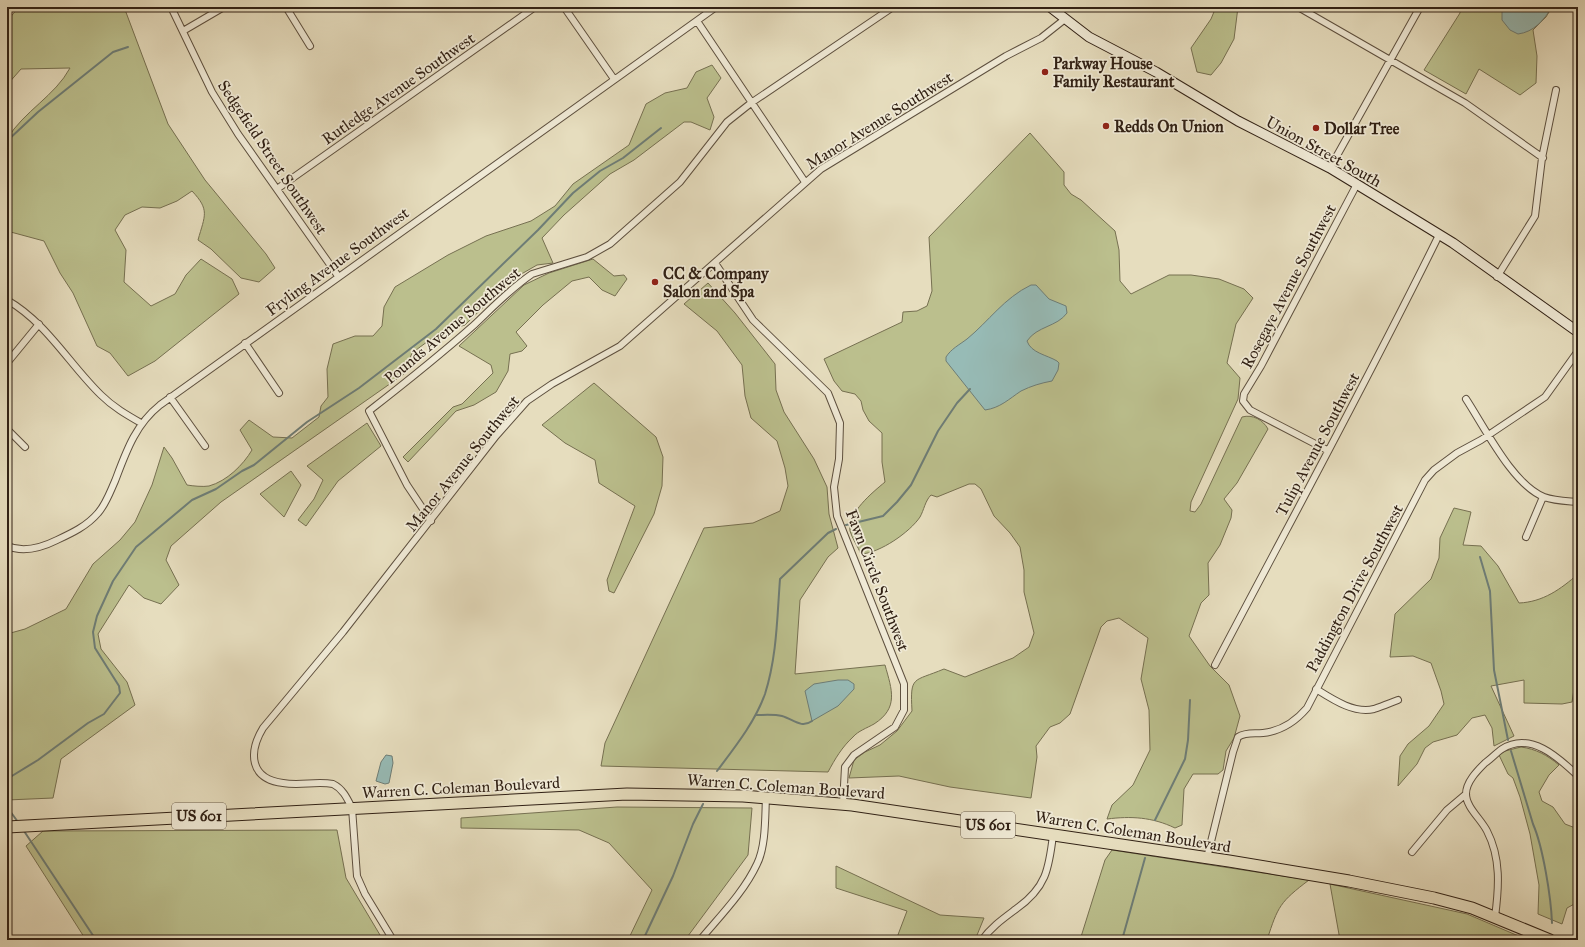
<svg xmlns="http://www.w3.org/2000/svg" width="1585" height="947" viewBox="0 0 1585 947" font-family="'IM FELL Great Primer',serif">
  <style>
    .green { fill: #bbbf8d; stroke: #767051 }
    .water { fill: #97bbb6; stroke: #6e7d76 }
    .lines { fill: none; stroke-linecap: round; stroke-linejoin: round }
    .stream { stroke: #6e7d76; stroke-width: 2 }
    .minor-casing { stroke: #5e503f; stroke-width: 8 }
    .secondary-casing { stroke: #312115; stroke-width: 11 }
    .trunk-casing { stroke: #312115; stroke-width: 13 }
    .minor { stroke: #efe9d5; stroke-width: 6 }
    .secondary { stroke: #efe9d5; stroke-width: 9 }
    .trunk { stroke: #e6ddbe; stroke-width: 11 }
    .poi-dot { fill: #8f2418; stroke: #efe9d5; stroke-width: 1.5 }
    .labels { text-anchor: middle; stroke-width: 3.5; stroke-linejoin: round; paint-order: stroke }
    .shield { fill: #efe9d5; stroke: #6a5d4f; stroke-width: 1 }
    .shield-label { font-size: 15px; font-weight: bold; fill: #312115 }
    .poi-label { font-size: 16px; font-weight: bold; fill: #312115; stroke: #efe9d5; text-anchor: start }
    .street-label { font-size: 16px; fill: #312115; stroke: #efe9d5 }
  </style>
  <rect width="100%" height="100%" fill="#e6ddbe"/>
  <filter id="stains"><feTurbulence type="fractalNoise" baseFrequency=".005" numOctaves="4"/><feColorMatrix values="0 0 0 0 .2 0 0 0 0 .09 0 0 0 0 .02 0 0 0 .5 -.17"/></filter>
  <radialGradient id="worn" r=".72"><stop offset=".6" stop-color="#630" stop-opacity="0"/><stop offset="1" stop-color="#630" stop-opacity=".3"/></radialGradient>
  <path class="green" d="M19,7H124L168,124L205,180L266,254L275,268L259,282L241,278L211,249L198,240C205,215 210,210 192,191L177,201L160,208L142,207L125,215L115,230L126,250L124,282L151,306L175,294L186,275L201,259L232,279L239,294L155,361L128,376L110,353L97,346L73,293L60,273L44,241L7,231V139C24,111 55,96 70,68L21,69L7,85V21Z
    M1216,7H1238L1234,39L1221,63L1211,75L1197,72L1191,48L1211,19Z
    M1461,7H1552L1546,17L1533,30L1537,56L1536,83L1520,95L1479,69L1466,94L1424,70L1460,13Z
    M712,65L721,78L707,98L714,117L710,130L691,122H684L634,160L610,174L564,215L542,238L553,263L537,265L511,280L465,325L439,333L412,353L404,374L221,502L171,546L166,560L179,585L161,604L144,598L129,585L98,634L101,649L127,682L135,705L61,759L53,798L7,800V634L25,629L66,609L93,564L120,540L135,522L152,485L164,447L172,458L187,485C193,486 203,487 209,486C227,481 243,465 252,450L240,430L249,420L273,437L292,438L319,417L321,406L328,397L327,369L333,344L355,336H373L382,326L384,307L395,287L448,255L486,236L531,221L555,206L573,184L629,145L646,104L665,93L687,88L696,72Z
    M1030,133L1064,172V185L1071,194L1081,200L1115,231L1119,250L1120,281L1131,294L1169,275H1191L1219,279L1244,289L1253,298L1236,324L1227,363L1240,378L1238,399L1191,502L1190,511L1195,512L1201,504L1242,417C1253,414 1263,420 1268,429L1237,483L1224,499L1232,510L1231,518L1220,545L1208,563L1209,595L1201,603L1189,636L1210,666L1229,685L1240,716L1234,738L1226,751L1223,770L1218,774H1193L1184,789L1182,825L1175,828C1152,817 1131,816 1107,819L1112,805L1133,785L1150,750L1149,710L1141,679L1148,638L1119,618L1107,621L1101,627L1070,714L1060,723L1050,727L1036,746L1037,757L1031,798L950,787L899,776L849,778L854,760L865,752L880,745L897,731L912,711C910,675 913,682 944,669L965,677L1013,658L1029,647L1034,633L1024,592V570L1020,547L1010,533L994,516L981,489L975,484H969L937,497L931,495C925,501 924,510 920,517C910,532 880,553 861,554C858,547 852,538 850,531C847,513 873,492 885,482L882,462V433L869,421L863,410L861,401L855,394L842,391L834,381L824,359L902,322L903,312L917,311L927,306L932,291L929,237Z
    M593,259L614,276L624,275L627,279L615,296L602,290L589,277L572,281L543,305L516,332L527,346L522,351L510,354L508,371L496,392L474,405L456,411L408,462L403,457L453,407L462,404L493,373L491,365L459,346L524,285L549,273Z
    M708,283L735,313L775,364L776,390L784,412L814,459L827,487L829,514L838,548L828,557L800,600L795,674L885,665C892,690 899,708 874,724C867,728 858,731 853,737C842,747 835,759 828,772L601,766L605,743L704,528L753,523L780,511L788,486L785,468L777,441L751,418L745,396L742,365L717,331L684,304Z
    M594,383L656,437L663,457L662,486L654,514L614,593L609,591L607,580L635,506L599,483L595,460L565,443L542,425Z
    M367,423L381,446L338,481L306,526L298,520L314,499L323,480L307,466Z
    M291,471L301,485L284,517L260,494Z
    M1454,508L1471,512L1463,545L1481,546L1498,566L1519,603C1543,602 1561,589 1578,574V678L1575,683L1572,702L1562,704L1524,703V680L1491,686L1514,736L1494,746L1492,728L1485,715L1472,718L1457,735L1433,742L1425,748L1417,764L1398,786L1400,756L1408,744L1429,726L1444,704L1441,691L1431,663L1413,656L1390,657L1395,614L1431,579L1439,558L1440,538Z
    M1521,747C1536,749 1547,755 1559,765L1549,775L1539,792L1542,801L1553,807L1565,824L1578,829V902L1567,908L1562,924L1538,914L1539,885L1530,834L1520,797L1513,778L1508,774L1499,755L1505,751Z
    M617,807L752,808L748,855L685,940H628L652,890L609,843L579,830L461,828V818Z
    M337,830L346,878L383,940H86L26,846L43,831Z
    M1112,850L1309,880C1280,902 1278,906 1267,940H1080L1105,860Z
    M836,866L940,915L984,918L975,940H896L907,911L836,888Z
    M1330,884L1467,914L1528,940H1340Z"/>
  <path class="water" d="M1502,7H1552C1544,20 1534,32 1518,34L1510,30L1502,20Z
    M1031,285H1036L1049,299L1066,306L1067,313C1057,327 1037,326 1027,341C1031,353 1047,355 1057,361L1059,363L1058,370L1052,381C1041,383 1031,386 1021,391C1009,399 1000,408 985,410L946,361V357C951,349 959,345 967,339C989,321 1004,298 1031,285Z
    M838,680H848L854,684V689L838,706L812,721L805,691L814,684Z
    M386,755L392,756L393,763L389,783L385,784L376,781L381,762Z"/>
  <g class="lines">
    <path class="stream" d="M7,141L38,112L113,52L128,47
      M846,525L883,516L897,502L911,485L938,431L957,403L970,389
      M1480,557L1490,591L1494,670L1508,740
      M756,715C764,715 774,714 782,716C793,719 801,729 812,721
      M1511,751L1533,824C1543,847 1551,897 1552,923
      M717,771C735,747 755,722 765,694C777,656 777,618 780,579L828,533L836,529
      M7,779L38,760L88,723L104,714L120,693L119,686L95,648L93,632L97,616L113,581L136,547L192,500L216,489L242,471L254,465L307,422L359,388L436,329L538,230L573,193L600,171L623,158L661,128
      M7,807L18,822
      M1155,820L1185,759L1188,740L1190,700
      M24,831L96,940
      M643,940L673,876L693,824L703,804
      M1122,940L1145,858"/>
    <g class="minor-casing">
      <path id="minor" d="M171,7L212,92L238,134L338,276
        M286,7L310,46
        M564,7L614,79
        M1298,7L1465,103L1543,158
        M697,21L805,182
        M183,31L224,7
        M1330,168L1420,7
        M277,189L535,7
        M715,263L753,320L828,393L840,423L839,459L834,487L837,516L904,684V710L895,727L854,755L845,767L843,804
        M1497,277L1535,216L1542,158L1556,90
        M7,300C47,323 69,364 101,395C113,407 127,415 141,423
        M245,343L279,393
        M7,363L39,324
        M170,397L205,446
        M1466,399C1485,428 1513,485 1544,497C1555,501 1567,501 1578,502
        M7,429L25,447
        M1327,450L1250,410L1243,401L1244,394L1261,366L1357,184
        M431,521L407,485L369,411C405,383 440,355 474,325C493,307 510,289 532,274L587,257L610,244L680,182L727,122L751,103L893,7
        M1526,537L1543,497
        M7,546C24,553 41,548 57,540C72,533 87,526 98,513C106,504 110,492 115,481C126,452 135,425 160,405L716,7
        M1215,665C1290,522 1368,380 1439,235
        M1316,689C1332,699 1354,714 1374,709C1383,706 1390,703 1398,700
        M1412,852L1447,810L1466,794
        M1207,858L1233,752L1238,737C1246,732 1254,734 1263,733C1281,731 1296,721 1307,708L1425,480L1434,470L1457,453L1481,440L1545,397L1578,351
        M1495,917C1499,887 1501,858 1487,831C1481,819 1466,807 1466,794C1466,782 1477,771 1485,763C1491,759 1496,753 1502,749C1530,731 1558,757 1578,776
        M393,940L365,894L357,876L352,808C347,798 343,789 333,784C316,781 300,786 283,783C250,779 248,753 263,728L343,632L496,436L527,401L552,384L620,346L821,169L1006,56L1041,38L1065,19
        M700,940C720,916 744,892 757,864C766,846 765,817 766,797
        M982,940C991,927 1004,918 1016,909C1046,888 1049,869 1053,835"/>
    </g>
    <g class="secondary-casing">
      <path id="secondary" d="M1050,7L1089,37L1156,72L1238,121L1330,168L1422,224L1453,243L1578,332"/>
    </g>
    <g class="trunk-casing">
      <path id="trunk" d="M7,827L627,794L743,796L852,805L1229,861L1349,881L1434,898L1472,908L1550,940"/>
    </g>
    <use href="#minor" class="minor"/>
    <use href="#secondary" class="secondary"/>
    <use href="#trunk" class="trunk"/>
  </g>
  <g class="poi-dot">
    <circle cx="1045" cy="72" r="4"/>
    <circle cx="1106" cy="126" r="4"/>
    <circle cx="1316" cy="128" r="4"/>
    <circle cx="655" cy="282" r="4"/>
  </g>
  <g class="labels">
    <g class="shield">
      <rect x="172" y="803" width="54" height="26" rx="3"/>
      <rect x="961" y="812" width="54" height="26" rx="3"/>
    </g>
    <g class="shield-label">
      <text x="199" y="821">US 601</text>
      <text x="988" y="830">US 601</text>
    </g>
    <g class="poi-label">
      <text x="1053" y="69">Parkway House<tspan x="1053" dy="18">Family Restaurant</tspan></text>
      <text x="1114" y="132">Redds On Union</text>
      <text x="1324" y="134">Dollar Tree</text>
      <text x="663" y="279">CC &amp; Company<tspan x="663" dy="18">Salon and Spa</tspan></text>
    </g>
    <g class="street-label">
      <text transform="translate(398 88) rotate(-35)" y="6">Rutledge Avenue Southwest</text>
      <text transform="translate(879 120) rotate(-32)" y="6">Manor Avenue Southwest</text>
      <text transform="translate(1324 151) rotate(29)" y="6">Union Street South</text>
      <text transform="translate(273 157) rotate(56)" y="6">Sedgefield Street Southwest</text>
      <text transform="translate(337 261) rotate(-36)" y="6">Fryling Avenue Southwest</text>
      <text transform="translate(1288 286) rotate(-62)" y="6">Rosegaye Avenue Southwest</text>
      <text transform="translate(452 325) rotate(-40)" y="6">Pounds Avenue Southwest</text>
      <text transform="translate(1317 444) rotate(-62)" y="6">Tulip Avenue Southwest</text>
      <text transform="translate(462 463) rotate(-51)" y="6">Manor Avenue Southwest</text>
      <text transform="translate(878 580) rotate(69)" y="6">Fawn Circle Southwest</text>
      <text transform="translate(1354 588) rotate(-62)" y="6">Paddington Drive Southwest</text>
      <text transform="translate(786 786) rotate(4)" y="6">Warren C. Coleman Boulevard</text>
      <text transform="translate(461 787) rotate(-3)" y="6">Warren C. Coleman Boulevard</text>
      <text transform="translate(1133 831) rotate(9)" y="6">Warren C. Coleman Boulevard</text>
    </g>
  </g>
  <rect width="1585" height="947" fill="none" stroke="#e6ddbe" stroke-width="24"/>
  <rect x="8" y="8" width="1569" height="931" fill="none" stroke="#312115" stroke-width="2"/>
  <rect x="12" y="12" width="1561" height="923" fill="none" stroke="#312115"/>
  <rect width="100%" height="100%" filter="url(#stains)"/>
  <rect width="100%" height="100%" fill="url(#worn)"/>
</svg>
